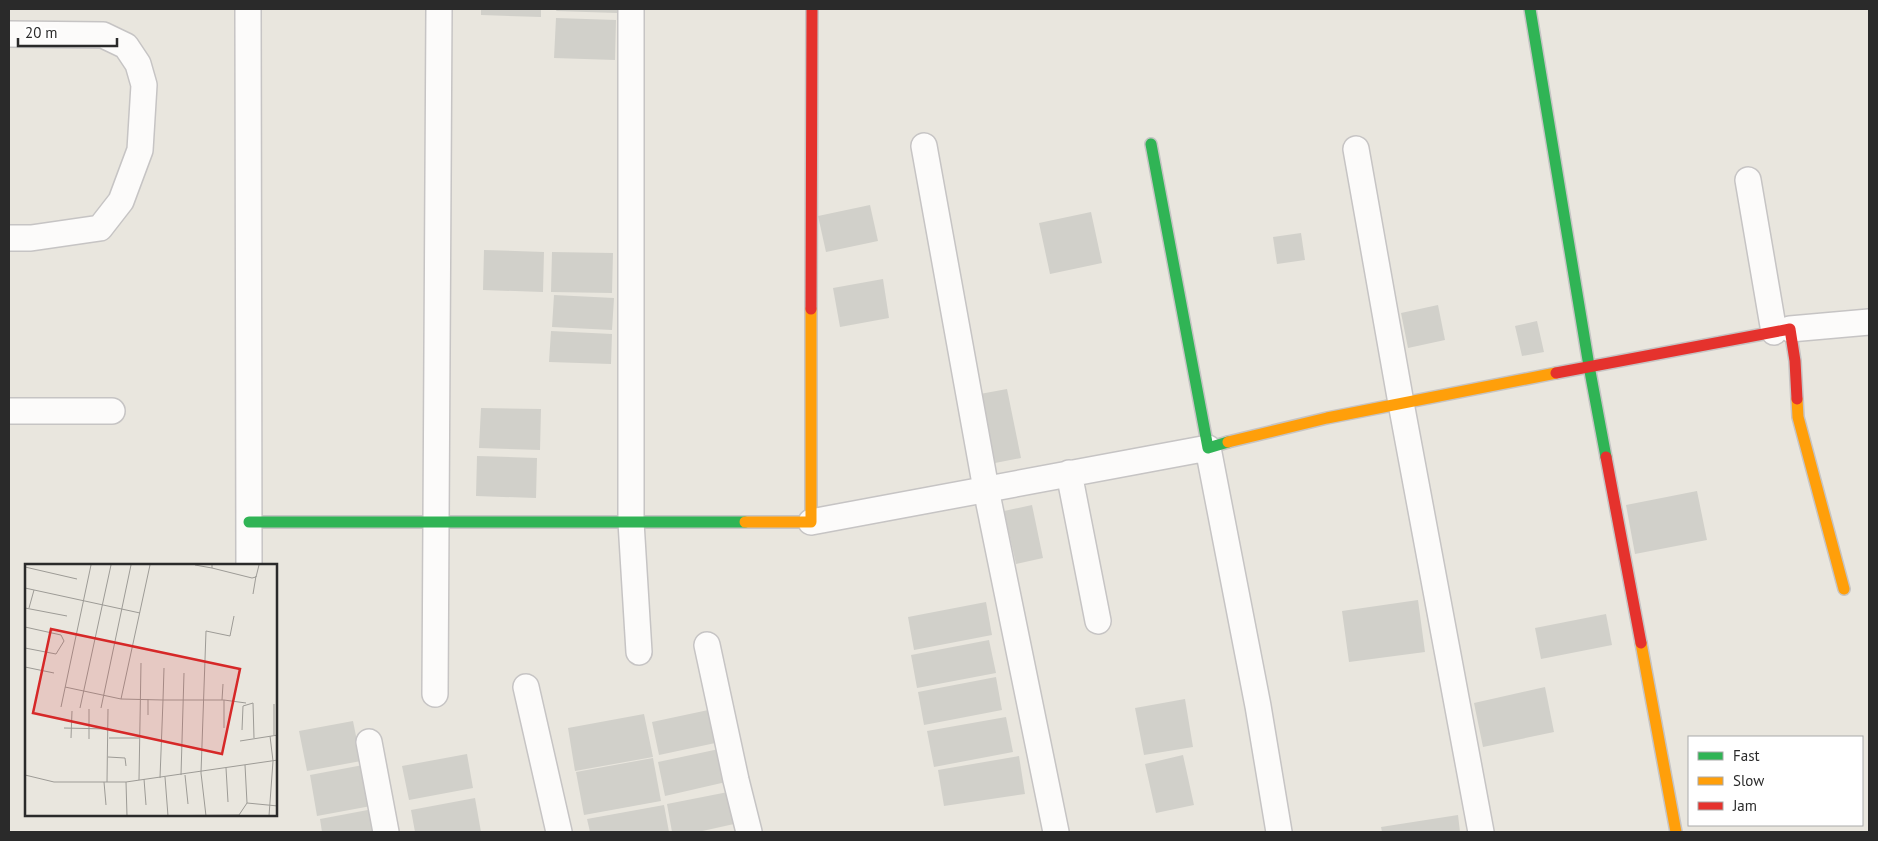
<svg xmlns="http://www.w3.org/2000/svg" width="1878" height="841" viewBox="0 0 1878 841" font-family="'PT Sans',sans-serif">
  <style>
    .building { fill: #d1d0ca }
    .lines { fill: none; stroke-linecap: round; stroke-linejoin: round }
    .street-casing { stroke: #c6c4c4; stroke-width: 28 }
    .fast-casing { stroke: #c6c4c4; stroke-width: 14 }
    .slow-casing { stroke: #c6c4c4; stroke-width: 14 }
    .jam-casing { stroke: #c6c4c4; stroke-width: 14 }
    .street { stroke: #fcfbfa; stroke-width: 25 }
    .fast { stroke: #30b455; stroke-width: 11 }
    .slow { stroke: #ff9f0a; stroke-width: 11 }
    .jam { stroke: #e5322d; stroke-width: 11 }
    .inset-road { fill: none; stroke: #9d9b96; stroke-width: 1 }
    .view { fill: #d62828; fill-opacity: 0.15; stroke: #d62828; stroke-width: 2.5 }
    .inset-edge { fill: none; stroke: #2a2a2a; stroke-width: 2.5 }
  </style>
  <rect width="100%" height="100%" fill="#e9e6de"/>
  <path class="building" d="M481,9H541V17L481,15Z
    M557,9H617V13L556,11Z
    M556,18L616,20L615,60L554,58Z
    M870,205L878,241L826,252L818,216Z
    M1091,212L1102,263L1050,274L1039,223Z
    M1301,233L1305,260L1277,264L1273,237Z
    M484,250L544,252L543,292L483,290Z
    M552,252L613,253L612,293L551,292Z
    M883,279L889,318L840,327L833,288Z
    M554,295L614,298L612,330L552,327Z
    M1438,305L1445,340L1408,348L1401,313Z
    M1537,321L1544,352L1522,356L1515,326Z
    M551,331L612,334L611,364L549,362Z
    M1007,389L1021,458L995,463L980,394Z
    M481,408L541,409L540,450L479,448Z
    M477,456L537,458L536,498L476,496Z
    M1697,491L1707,540L1635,554L1626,505Z
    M1032,505L1043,558L1016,564L1004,511Z
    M1418,600L1425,652L1349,662L1342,611Z
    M986,602L992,635L914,650L908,617Z
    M1606,614L1612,645L1541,659L1535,628Z
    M989,640L996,673L917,688L911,655Z
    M996,677L1002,710L924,725L918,692Z
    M1545,687L1554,732L1483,747L1474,703Z
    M1185,699L1193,747L1144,755L1135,708Z
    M713,709L720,742L659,755L652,722Z
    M644,714L653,757L575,771L568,728Z
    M1006,717L1013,752L934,767L927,731Z
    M353,721L361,761L307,771L299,731Z
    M719,749L726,782L665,796L658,762Z
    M467,754L473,788L409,800L402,766Z
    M1183,755L1194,805L1156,813L1145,764Z
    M1019,756L1025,794L944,806L938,770Z
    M653,758L661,801L584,815L576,772Z
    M363,765L371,806L317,816L310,775Z
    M728,792L734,824L698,832H672L667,804Z
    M475,798L481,832H415L411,810Z
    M664,805L669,832H590L587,819Z
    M373,809L377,832H322L320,819Z
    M1458,815L1460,832H1382L1381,827Z"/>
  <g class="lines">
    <g class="street-casing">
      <path id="street" d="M248,9L249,565
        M631,9V522L639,652
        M9,34L103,35L126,46L138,64L144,85L140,150L121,201L100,228L31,238H9
        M924,146L986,489L1056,832
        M1356,149L1401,403L1481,832
        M1748,180L1774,332
        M1790,329L1869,322
        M9,411H112
        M1069,473L1098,621
        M811,522L1208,448L1258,706L1279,832
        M707,645L736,780L749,832
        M526,687L559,832
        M435,694L439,9
        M369,742L386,832"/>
    </g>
    <g class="fast-casing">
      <path id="fast" d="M1530,9L1589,366L1606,457
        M1151,144L1208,448L1228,442
        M249,522H745"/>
    </g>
    <g class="slow-casing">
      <path id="slow" d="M1797,399L1798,417L1844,589
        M1228,442L1327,418L1556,373
        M745,522H811V309
        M1641,643L1676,832"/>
    </g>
    <g class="jam-casing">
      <path id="jam" d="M811,309L812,9
        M1556,373L1790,329L1795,361L1797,399
        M1606,457L1641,643"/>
    </g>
    <use href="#street" class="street"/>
    <use href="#fast" class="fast"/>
    <use href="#slow" class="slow"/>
    <use href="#jam" class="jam"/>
  </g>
  <g transform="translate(25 564)">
    <rect width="252" height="252" fill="#e9e6de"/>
    <path class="inset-road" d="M170,1L187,4M187,1V4L227,14L231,13L234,1M0,3L52,15M0,24L115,49M228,30L231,12M0,44L42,52M4,44L9,26M0,63L36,71L39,77L31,90L0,84M0,103L29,109M139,104L138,136H199V164M40,123L96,135L125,1M96,135L138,136L135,214M197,136L198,120M199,136L221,139M249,140V171M36,143L66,1M55,144L86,1M76,144L106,1M123,151V135M39,164L84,165M217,166L218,142L228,139L229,174M46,174L47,147M84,174H114M64,175V145M215,177L253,171M83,193L100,194L101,202M201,204L203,238M0,211L29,218H101L253,196M156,211L159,109M160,211L163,240M140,213L143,252M119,215L121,241M114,216L116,99M79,218L81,241M82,218L83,145M101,218L102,252M222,239L253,242M214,251L222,239L220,201M114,252L214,251M181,252L176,209L181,67L205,72L209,52M244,252L248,197L245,172"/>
    <path class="view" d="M26,65L215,105L197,190L8,149Z"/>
    <rect width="252" height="252" class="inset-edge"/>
  </g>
  <rect width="1878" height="841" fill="none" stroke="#2a2a2a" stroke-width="20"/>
  <rect x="1688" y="736" width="175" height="90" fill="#ffffff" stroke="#aaaaaa"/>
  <rect x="1698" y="752" width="25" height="8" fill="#30b455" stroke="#aaaaaa"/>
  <text x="1733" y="761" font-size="15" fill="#2a2a2a">Fast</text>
  <rect x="1698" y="777" width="25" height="8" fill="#ff9f0a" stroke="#aaaaaa"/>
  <text x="1733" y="786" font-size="15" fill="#2a2a2a">Slow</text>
  <rect x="1698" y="802" width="25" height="8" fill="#e5322d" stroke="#aaaaaa"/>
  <text x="1733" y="811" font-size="15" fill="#2a2a2a">Jam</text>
  <path d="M18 38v8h99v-8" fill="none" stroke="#2a2a2a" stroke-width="2.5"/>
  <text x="25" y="38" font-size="15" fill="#2a2a2a" stroke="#ffffff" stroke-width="4" paint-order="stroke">20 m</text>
</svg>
